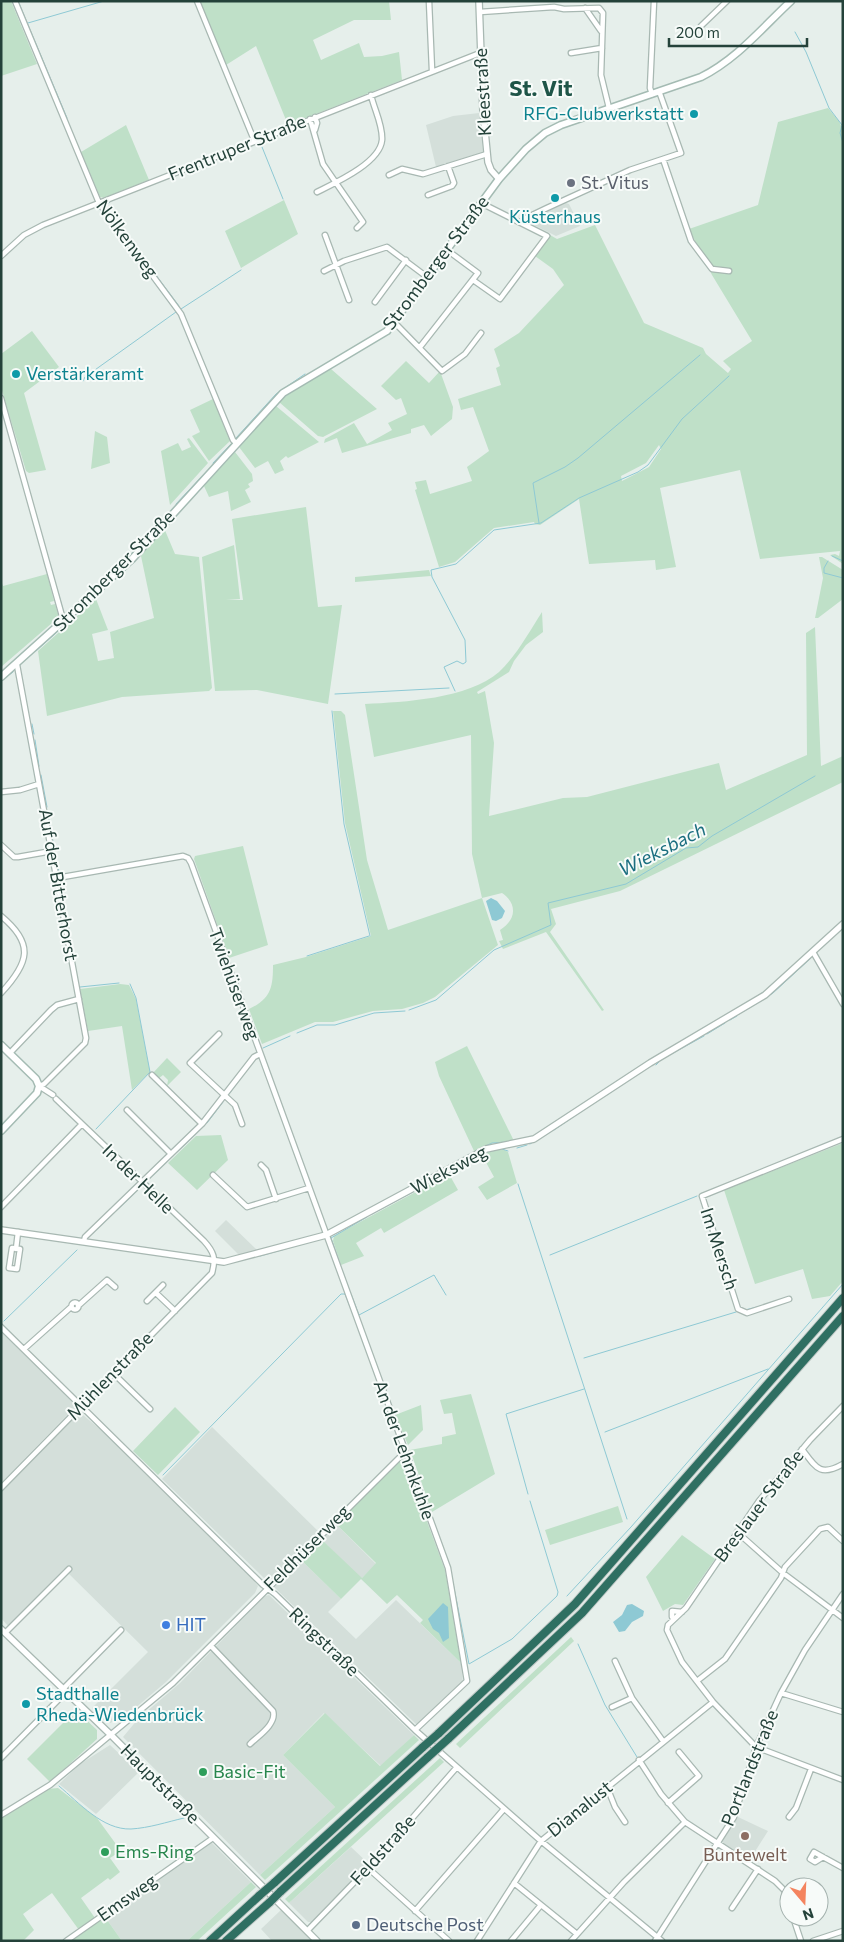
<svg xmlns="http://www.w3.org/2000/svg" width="844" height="1942" viewBox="0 0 844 1942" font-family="Commissioner,sans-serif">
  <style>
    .built { fill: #d4dfda }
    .green { fill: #bfe0c8; fill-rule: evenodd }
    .water { fill: #8ec9d4 }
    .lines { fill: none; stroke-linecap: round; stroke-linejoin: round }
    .stream { stroke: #8ec9d4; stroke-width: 1 }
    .minor-casing { stroke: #a8b8b2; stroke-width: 7 }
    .tertiary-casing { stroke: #a8b8b2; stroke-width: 8 }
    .secondary-casing { stroke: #a4bbb3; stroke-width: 9 }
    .motorway-casing { stroke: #c2cac8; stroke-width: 10 }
    .minor { stroke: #fff; stroke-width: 4.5 }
    .tertiary { stroke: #fff; stroke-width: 5.5 }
    .secondary { stroke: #fff; stroke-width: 6 }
    .motorway { stroke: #2f6f62; stroke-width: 8 }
    .motorway-bridge-casing { stroke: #c2cac8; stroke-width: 10; stroke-linecap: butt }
    .motorway-bridge { stroke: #2f6f62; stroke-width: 8 }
    .culture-dot { fill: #0f9aa8; stroke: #f7fbf9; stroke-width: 2 }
    .worship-dot { fill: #6b7280; stroke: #f7fbf9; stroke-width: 2 }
    .shop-dot { fill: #3f7fe0; stroke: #f7fbf9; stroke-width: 2 }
    .leisure-dot { fill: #2e9e5b; stroke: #f7fbf9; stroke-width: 2 }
    .education-dot { fill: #8d6e63; stroke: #f7fbf9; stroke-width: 2 }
    .service-dot { fill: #5c6f8a; stroke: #f7fbf9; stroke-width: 2 }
    .labels { text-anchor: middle; stroke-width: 4; stroke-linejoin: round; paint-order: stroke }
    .street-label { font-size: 18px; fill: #24423a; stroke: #f7fbf9 }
    .culture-label { font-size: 18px; fill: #0d838f; stroke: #f7fbf9; text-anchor: start }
    .worship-label { font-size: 18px; fill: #5b616d; stroke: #f7fbf9; text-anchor: start }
    .shop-label { font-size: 18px; fill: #366cbe; stroke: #f7fbf9; text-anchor: start }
    .leisure-label { font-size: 18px; fill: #27864d; stroke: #f7fbf9; text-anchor: start }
    .education-label { font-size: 18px; fill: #785e54; stroke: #f7fbf9 }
    .service-label { font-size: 18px; fill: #4e5e75; stroke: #f7fbf9; text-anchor: start }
    .water-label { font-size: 19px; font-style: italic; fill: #1c6f80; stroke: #f7fbf9 }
    .district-label { font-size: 22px; font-weight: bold; fill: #1f5548; stroke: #f7fbf9 }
  </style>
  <rect width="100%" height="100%" fill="#e6efeb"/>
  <path class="built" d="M479,113L483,152L436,167L426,125L453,116Z
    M566,203L569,204L580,226L556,236L526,221Z
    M226,1220L257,1250L239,1255L215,1231Z
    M1,1331L74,1403V1408L1,1483Z
    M77,1415H83L107,1435L249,1574L258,1586L255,1593L166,1682L127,1715L110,1723H107L92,1708L148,1652L64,1569L8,1626L1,1618V1492Z
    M212,1427L320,1533L271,1581L266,1580L162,1479Z
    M336,1524L376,1564L361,1579L321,1539Z
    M301,1560L341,1599L328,1612L356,1639L396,1600L461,1663L463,1683L417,1725L274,1587Z
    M269,1595L414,1735L381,1766L324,1713L283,1755L335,1807L260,1875L123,1737L138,1719L180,1683L265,1596Z
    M110,1745L139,1772L96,1814L59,1784L80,1764Z
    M738,1817L768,1831L749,1861L723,1845L722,1841Z
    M211,1842L251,1882L187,1941H122L105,1917Z
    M351,1847L369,1864L313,1922H308L289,1903Z
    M281,1910L312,1941H272L261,1929Z"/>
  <path class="green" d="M1,1H11L37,64L1,76Z
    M199,1H389L391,20H354L313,40L321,60L359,43L364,57L382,56L399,52L402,80L288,125L256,46L226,65Z
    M828,108L839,121L843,131V564L830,555L835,554L839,556L840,551L760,559L740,470L660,488L676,567L656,570L655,560L589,564L579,499L540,525L535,524L534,522L494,528L455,562L439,567L415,490L417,489L415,482L426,480L430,494L472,481L467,467L489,451L473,407L461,410L458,399L501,385L496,368L500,366L494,349L519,333L564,285L553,269L535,256L550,235L557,239L595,225L644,323L703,348L706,354L728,373L731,369L723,361L752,341L712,275L689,229L758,205L778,122ZM659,445L661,449L649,467L622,481L621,476L646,463Z
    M126,125L149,180L104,198L100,197L81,152Z
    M284,200L298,234L241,268L225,231Z
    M32,331L59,367L24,393L46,470L29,473L26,471L1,387V354Z
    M406,361L429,383L440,371L453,407L452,419L431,436L424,425L411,429V433L342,453L337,438L324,443L325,439L354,423L367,444L392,430L388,423L407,414L401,398L396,400L381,386Z
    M331,369L377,409L323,437L318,436L279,402L297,387Z
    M213,399L230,441L209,461L192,436L200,432L190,410Z
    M276,406L319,442L288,458L286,456L280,461L284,470L275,474L268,461L255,468L239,447Z
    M95,431L107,437L110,463L91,469Z
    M189,438L208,463L170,505L161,451L178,443L182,451L191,447L187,439Z
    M235,452L252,474L253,481L248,484L250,487L245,490L251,502L231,511L228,491L209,497L204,486Z
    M306,507L318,607L342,605L328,704L257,690L215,691L202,557L234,545L240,599L226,600H243L232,519Z
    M164,528L175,554L199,557L212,688L209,691L122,697L47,716L38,651L96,599L108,630L92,634L98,661L114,658L110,632L154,618L141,556Z
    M819,557H822L843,570V599L818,618H815L823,578Z
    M429,570L431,576L355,582V577Z
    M47,574L54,601L50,602L51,605L55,604L59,617L1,667V580L3,586Z
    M542,612L543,632L526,645L514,661L509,672L477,692L478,694L485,691L494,743L489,816L563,798L587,797L719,763L726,790L807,755L806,633L815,627L821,766L843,756V782L620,891L551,909L556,924L550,932L604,1010L602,1011L546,932L503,949L499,941L503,940L500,930C516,920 518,904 502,893L482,898L498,945L435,997L423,1003L402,1009L373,1011L333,1022H315L262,1044L249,1009C271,999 273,987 273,965L306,957L371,936L345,823L333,711H341L345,715L367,860L388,930L482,898L472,854L471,735L374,757L365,704C404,702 468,699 499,672C517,655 529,632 542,612Z
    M243,846L268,945L229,958L194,859L195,856Z
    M120,984L129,985L136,999L150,1072L132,1090L122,1026L88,1031L80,989Z
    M467,1046L514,1141L492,1143L474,1151L439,1076L435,1062Z
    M167,1058L181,1072L167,1086L168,1080L163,1075L158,1079L152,1074Z
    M221,1135L228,1160L197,1190L168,1163L196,1136Z
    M843,1143V1281L830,1296L812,1299L803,1269L755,1284L724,1190Z
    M503,1149L508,1152L517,1183L487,1200L478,1187L494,1177L482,1155L491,1151Z
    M449,1174L458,1190L384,1233L381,1228L356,1243L364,1256L341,1265L333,1241L334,1236Z
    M471,1394L495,1474L432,1512L410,1450L442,1444V1437L456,1434L452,1413L444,1414L440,1400Z
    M421,1405L423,1430L408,1445L395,1415Z
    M175,1407L200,1432L158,1475L133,1451Z
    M403,1457L445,1570L461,1663L420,1623L423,1620L397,1595L387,1604L361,1579L341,1599L301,1560L321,1539L362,1578L376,1563L336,1524Z
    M618,1506L623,1522L550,1545L545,1530Z
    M682,1535L715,1559L683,1605L675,1604L663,1611L646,1577Z
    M571,1637L574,1641L460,1748L456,1744Z
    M76,1710L97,1730V1739L50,1782L27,1759Z
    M325,1713L380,1766L414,1735L419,1740L265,1880L260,1875L335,1807L283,1755Z
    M440,1758L444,1762L289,1903L285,1899Z
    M58,1788L97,1818L121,1851L110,1858L120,1872L110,1880L108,1878L81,1898L95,1918L79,1930L52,1893L23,1914L34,1930L23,1941H1V1817L47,1789Z
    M251,1882L256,1887L197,1941H187Z
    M105,1917L122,1941H71Z"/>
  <path class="water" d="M491,898L497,901L505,911L502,918L496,921L492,920L486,901Z
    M443,1603L448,1607L449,1638L443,1642L439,1633L433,1629L428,1619Z
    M632,1604L644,1611L643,1616L632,1622L625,1631L619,1632L613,1622L622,1615L627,1605Z"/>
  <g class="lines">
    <path class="stream" d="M12,1L36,57
      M18,1L67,118
      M781,15L796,1
      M28,23L104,1
      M795,32L806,52L829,108L842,125L840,133L843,143
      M260,142L283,199
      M111,201L105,207L179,306
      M99,208L175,310
      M1,259L27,236
      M181,309L241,270
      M83,381L85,377L176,312
      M236,438L276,394L305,374
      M213,463L231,444
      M176,504L206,472
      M539,523L533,483L565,467L578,458L700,355
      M140,555L148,546
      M832,556L843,561
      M128,558L174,507
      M828,561L824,568V573L843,578
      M129,567L137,559
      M118,568L125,561
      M58,592L63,610
      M36,651L99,594
      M1,672L7,668
      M1,681L13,672
      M455,691L444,667L457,661L463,664L466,662L465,640L432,577L431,570L456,564L494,530L541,523L579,498L638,472L648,465L682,419L729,376
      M335,694L449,688
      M332,711L344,824L370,936
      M32,724L34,734
      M35,740L39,766
      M41,775L47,807
      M48,815L54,847
      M56,856L59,873
      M60,884L62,894
      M64,904L70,938
      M827,935L843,920
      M72,947L76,972
      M307,956L369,936
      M80,987L119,983
      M753,999L765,991
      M757,1003L773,993L811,958
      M409,1010L436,1000L494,950L551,925L548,903L626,884L686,848L698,847L712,836L815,776
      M739,1014L751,1007
      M730,1020L737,1016
      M297,1033L317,1025H335L374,1013L405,1011
      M707,1034L725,1023
      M263,1048L290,1036
      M664,1058L704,1036
      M656,1065L661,1060
      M229,1094L249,1067
      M607,1095L621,1085
      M207,1123L223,1102
      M96,1129L150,1072L136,998L130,984
      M554,1130L601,1098
      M530,1144L550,1132
      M517,1148L527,1145
      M502,1149L508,1151
      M477,1150L492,1143L508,1142
      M454,1170L475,1158
      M434,1174L470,1154
      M148,1180L203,1127
      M518,1184L627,1519
      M372,1214L448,1173
      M92,1234L140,1188
      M550,1255L697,1196
      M260,1256L321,1239
      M340,1264L331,1238L367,1217
      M342,1270L349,1289
      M351,1294L359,1315L434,1275L446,1295
      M745,1310L761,1306
      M4,1321L77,1250
      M584,1358L736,1312
      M605,1432L768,1369
      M408,1451L450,1568L469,1664L512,1639L557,1596L558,1592L530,1501
      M163,1475L341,1294H345L351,1309
      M528,1494L506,1414L584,1389
      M567,1596L631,1527L843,1284
      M578,1644L605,1705L637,1757
      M59,1786C79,1803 103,1830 131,1829C149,1828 167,1822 184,1818
      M611,1787L638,1766"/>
    <g class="minor-casing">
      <path id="minor" d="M15,1L99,203L181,314L233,440L236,443
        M197,1L254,140
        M429,1L432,70
        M585,8L601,31
        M480,12L554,7L564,9L599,8L603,13L601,75L609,108
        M701,26L727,1
        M571,53L602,48
        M652,94L650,88L654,1
        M310,119L323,164L363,222L357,228
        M315,130L317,123L315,117
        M663,159L691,241L712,269L729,271
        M389,175L402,169L423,174L487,154
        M317,192C335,183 380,163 382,140C383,125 374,109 371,95
        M428,195L452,186L454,183L448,166
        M521,223L524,219L547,208L630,170L681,153L659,91
        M325,235L349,300
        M1,256L24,235L43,225L480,53
        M324,271L344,261L387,247L427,277
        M473,280L500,299L547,236L481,203
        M375,302L406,260
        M394,322L442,371L465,354L481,333
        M420,347L478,273L447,250
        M1,398L62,616L65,620
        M17,665L86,1038L85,1043L44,1084L39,1086
        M1,792L20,790L39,784
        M1,845L14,857H18L52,851
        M57,878L183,856L188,858L191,863L448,1568L467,1681L415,1730
        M1,916C35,944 29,963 1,993
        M813,952L843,1004
        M219,1034L190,1063L235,1105L242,1124
        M10,1053L51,1010L57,1005L79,999
        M152,1075L202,1124
        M39,1086L53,1095
        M127,1110L171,1154
        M261,1165L266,1170L276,1199
        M213,1175L247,1207L309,1188
        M1,1207L82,1124
        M84,1241L85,1237L202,1124L254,1057L260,1054
        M12,1248L20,1249L17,1269L9,1268Z
        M16,1249L18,1232
        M156,1293L175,1311
        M789,1299L747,1313L738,1309L702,1196L843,1139
        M147,1301L163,1285
        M71.5 1306a3.5 3.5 0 1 1 7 0a3.5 3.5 0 1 1-7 0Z
        M78,1306L107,1280L115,1287
        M1,1327L263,1585L275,1594L415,1730L541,1841L662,1941
        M24,1349L71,1307
        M113,1373L150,1409
        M843,1406L810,1440L759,1501L686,1608L668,1625L667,1630L682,1662L713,1702L756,1747L843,1780
        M802,1449C816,1468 820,1477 843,1464
        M1,1488L212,1273C216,1258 214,1252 204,1241L56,1099
        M737,1532L783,1573L843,1618
        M675,1618L672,1617V1611L682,1612
        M5,1633L69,1569
        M211,1646L273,1711C277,1724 258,1736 250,1744
        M615,1661L632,1698L663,1741
        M697,1681L725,1659L781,1578L785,1567L820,1529L828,1527L843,1541
        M63,1689L121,1630
        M781,1693L843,1712
        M612,1707L632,1698
        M1,1758L66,1692
        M639,1760L661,1794L685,1822L775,1881L784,1890L789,1903
        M607,1787L615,1807L625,1822
        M668,1803L699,1776L679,1752
        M1,1815L50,1785L173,1683L405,1452
        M789,1817L796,1808L811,1769
        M823,1857L815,1862L810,1859L814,1852L843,1868
        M368,1868L449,1941
        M514,1883L577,1934
        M732,1908L758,1869
        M415,1911L504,1809
        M793,1917L801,1941
        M307,1931L372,1864L457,1767
        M66,1941L213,1838
        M477,1941L541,1841L713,1702
        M511,1941L541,1905
        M571,1941L624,1882L685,1822
        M655,1941L734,1817L756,1747L781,1693L805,1650L843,1594
        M813,1941L843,1931"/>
    </g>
    <g class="tertiary-casing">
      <path id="tertiary" d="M479,1L483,111L488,162L491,170L499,179
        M1,1230L224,1262L326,1235L486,1149L534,1139L650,1063L765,995L843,924
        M1,1629L112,1736L317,1941"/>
    </g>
    <g class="secondary-casing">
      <path id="secondary" d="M1,677L132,559L283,393L387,331L499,179L526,149L545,133L561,125L701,77C737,59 762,28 791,1
        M1,1045L36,1079L39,1086L37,1093L1,1131"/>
    </g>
    <g class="motorway-casing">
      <path id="motorway" d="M438,1734L575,1604L843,1298
        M448,1739L582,1613L843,1316
        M274,1883L423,1747
        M280,1892L428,1757
        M210,1941L260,1895
        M226,1941L270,1902"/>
    </g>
    <use href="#minor" class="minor"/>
    <use href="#tertiary" class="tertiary"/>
    <use href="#secondary" class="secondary"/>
    <use href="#motorway" class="motorway"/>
    <g class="motorway-bridge-casing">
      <path id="motorway-bridge" d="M423,1747L438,1734
        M428,1757L448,1739
        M260,1895L274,1883
        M270,1902L280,1892"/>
    </g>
    <use href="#motorway-bridge" class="motorway-bridge"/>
  </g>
  <g class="culture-dot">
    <circle cx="694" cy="114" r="5"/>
    <circle cx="555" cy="198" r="5"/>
    <circle cx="16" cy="374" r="5"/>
    <circle cx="26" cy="1704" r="5"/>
  </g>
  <circle class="worship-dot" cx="571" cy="183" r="5"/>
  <circle class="shop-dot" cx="166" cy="1625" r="5"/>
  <g class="leisure-dot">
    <circle cx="203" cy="1772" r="5"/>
    <circle cx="105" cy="1852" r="5"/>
  </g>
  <circle class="education-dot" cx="745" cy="1836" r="5"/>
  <circle class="service-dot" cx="356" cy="1925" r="5"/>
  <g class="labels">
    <g class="street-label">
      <text transform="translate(483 92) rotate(-93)" y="6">Kleestraße</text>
      <text transform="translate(237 148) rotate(-22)" y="6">Frentruper Straße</text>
      <text transform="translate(127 239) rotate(54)" y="6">Nölkenweg</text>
      <text transform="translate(436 263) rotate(-53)" y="6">Stromberger Straße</text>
      <text transform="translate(114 571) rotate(-45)" y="6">Stromberger Straße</text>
      <text transform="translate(58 885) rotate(80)" y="6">Auf der Bitterhorst</text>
      <text transform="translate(234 984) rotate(70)" y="6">Twiehüserweg</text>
      <text transform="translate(449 1170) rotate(-28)" y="6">Wieksweg</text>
      <text transform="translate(138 1179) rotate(44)" y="6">In der Helle</text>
      <text transform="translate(719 1249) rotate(72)" y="6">Im Mersch</text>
      <text transform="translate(110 1376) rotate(-46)" y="6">Mühlenstraße</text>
      <text transform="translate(404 1450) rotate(70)" y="6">An der Lehmkuhle</text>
      <text transform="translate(759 1506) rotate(-53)" y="6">Breslauer Straße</text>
      <text transform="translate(307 1548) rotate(-45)" y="6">Feldhüserweg</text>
      <text transform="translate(324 1642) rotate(44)" y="6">Ringstraße</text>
      <text transform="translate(750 1768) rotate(-68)" y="6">Portlandstraße</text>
      <text transform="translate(160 1784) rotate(45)" y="6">Hauptstraße</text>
      <text transform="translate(580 1809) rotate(-39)" y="6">Dianalust</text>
      <text transform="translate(383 1850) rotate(-48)" y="6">Feldstraße</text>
      <text transform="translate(127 1898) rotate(-35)" y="6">Emsweg</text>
    </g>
    <g class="culture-label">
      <text x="684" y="120" text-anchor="end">RFG-Clubwerkstatt</text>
      <text x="555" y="223" text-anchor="middle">Küsterhaus</text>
      <text x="26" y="380">Verstärkeramt</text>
      <text x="36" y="1700">Stadthalle<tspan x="36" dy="21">Rheda-Wiedenbrück</tspan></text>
    </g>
    <g class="worship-label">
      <text x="581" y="189">St. Vitus</text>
    </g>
    <g class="shop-label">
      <text x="176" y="1631">HIT</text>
    </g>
    <g class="leisure-label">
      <text x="213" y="1778">Basic-Fit</text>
      <text x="115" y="1858">Ems-Ring</text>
    </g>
    <g class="education-label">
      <text x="745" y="1861">Buntewelt</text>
    </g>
    <g class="service-label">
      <text x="366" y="1931">Deutsche Post</text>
    </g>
    <g class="water-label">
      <text transform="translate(662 849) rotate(-27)" y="7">Wieksbach</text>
    </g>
    <g class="district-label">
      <text x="541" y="96">St. Vit</text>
    </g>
  </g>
  <rect width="844" height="1942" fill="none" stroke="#24423a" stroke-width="5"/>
  <g transform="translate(804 1902) rotate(161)"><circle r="24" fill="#f7fbf9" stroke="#a3b1ad"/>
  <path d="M0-4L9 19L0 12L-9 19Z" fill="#f4845f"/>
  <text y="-8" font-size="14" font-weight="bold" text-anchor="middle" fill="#24423a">N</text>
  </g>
  <path d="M669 38v8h138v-8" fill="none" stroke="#24423a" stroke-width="2.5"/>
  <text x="676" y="38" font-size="15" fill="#24423a" stroke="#f7fbf9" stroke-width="4" paint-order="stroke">200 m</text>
</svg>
